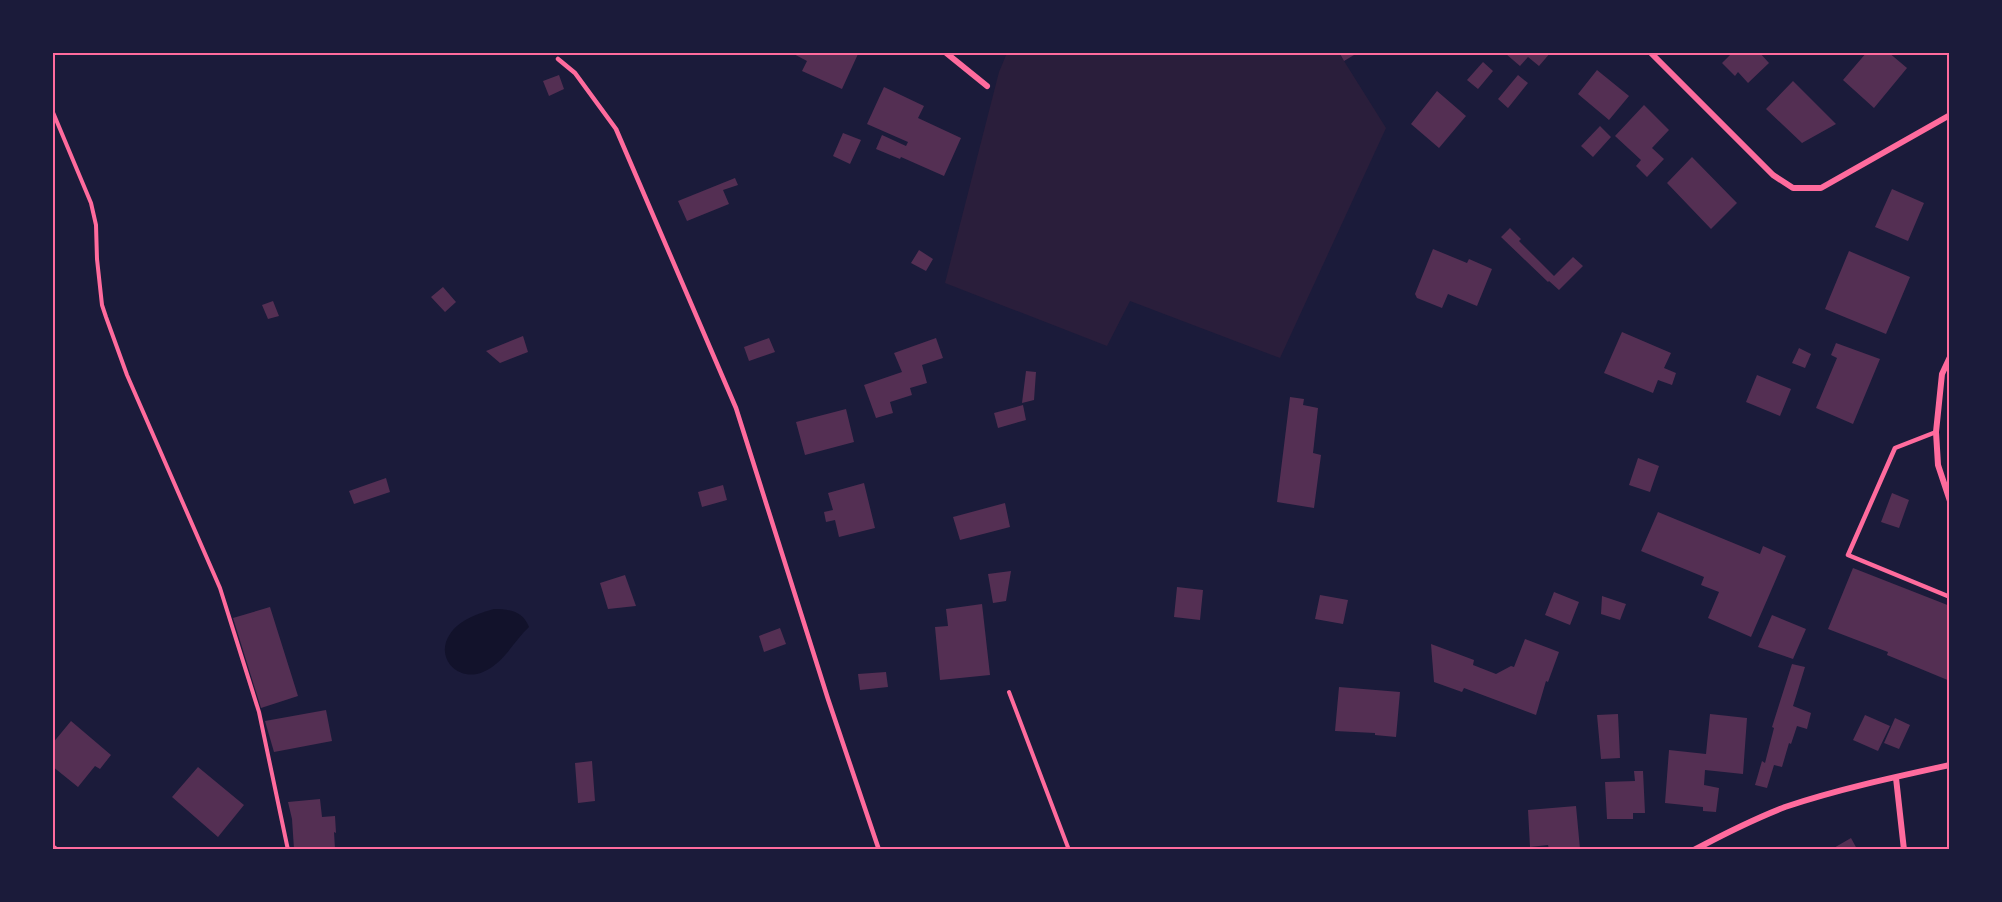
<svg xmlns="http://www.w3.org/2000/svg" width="2002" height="902" viewBox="0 0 2002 902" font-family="'Alegreya Sans',sans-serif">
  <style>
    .green { fill: #2a1e3b }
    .water { fill: #12122b }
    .building { fill: #542f53 }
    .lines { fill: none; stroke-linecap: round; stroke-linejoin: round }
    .path { stroke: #ff6b9d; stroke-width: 4 }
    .service { stroke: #ff6b9d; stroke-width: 4.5 }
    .minor { stroke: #ff6b9d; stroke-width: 6 }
    .neatline { fill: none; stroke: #ff6b9d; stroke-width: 2 }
  </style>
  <rect width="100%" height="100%" fill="#1b1b3a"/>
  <path class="green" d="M1007,53H1339L1386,128L1280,358L1130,301L1107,346L945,283L999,72Z"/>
  <path class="water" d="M494,609C509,609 523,611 529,627C513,642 504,663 483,672C458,683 434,657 450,634C459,620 479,613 494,609Z"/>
  <path class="building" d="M790,52H854L858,54L842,89L802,71L807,61Z
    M1339,52H1359L1344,61Z
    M1507,52H1551L1539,66L1528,57L1520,66L1506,54Z
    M1733,52H1759L1769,63L1748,83L1738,72L1735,76L1722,63Z
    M1867,52H1888L1907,68L1874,108L1843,80Z
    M1483,62L1493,71L1478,89L1467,80Z
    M1597,70L1629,96L1609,120L1578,94Z
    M559,75L564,89L549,96L543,81Z
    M1518,75L1528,83L1508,108L1498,99Z
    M1793,81L1836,124L1802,143L1766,109Z
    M884,87L924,106L918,118L961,138L944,176L901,157L900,159L876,149L882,135L906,146L908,142L867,124Z
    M1437,91L1466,116L1439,148L1411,124Z
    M1644,105L1669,130L1652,148L1664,159L1647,177L1636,166L1641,160L1615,136Z
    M1600,126L1611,137L1593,157L1581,146Z
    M843,133L861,140L850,164L833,156Z
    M1692,157L1737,203L1711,229L1667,183Z
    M735,178L738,185L723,190L729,204L687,221L678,201Z
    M1892,189L1924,203L1908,241L1875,227Z
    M1510,228L1521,239L1519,241L1554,276L1573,257L1583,266L1559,290L1549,281L1548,282L1501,237Z
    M1433,249L1467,263L1469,259L1492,269L1477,306L1448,294L1442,308L1417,298L1415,294Z
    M919,250L933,259L926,271L911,263Z
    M1849,251L1910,277L1886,334L1825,309Z
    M443,287L456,302L445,312L431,297Z
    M273,301L279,316L268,319L262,305Z
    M1622,332L1671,353L1664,368L1676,373L1672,385L1658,380L1653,393L1604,373Z
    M523,336L528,352L500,363L486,351Z
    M769,338L775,352L749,361L744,347Z
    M936,338L943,358L922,365L927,383L910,388L912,395L890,402L893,413L876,418L864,385L902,372L894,353Z
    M1836,343L1880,359L1853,424L1816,408L1837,358L1831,355Z
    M1799,348L1811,354L1805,368L1792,363Z
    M1026,371L1036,372L1034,400L1022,403Z
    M1757,375L1791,389L1780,416L1746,402Z
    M1290,397L1304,399L1303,405L1318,408L1313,453L1321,455L1314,508L1277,502Z
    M1023,405L1026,420L998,428L994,413Z
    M846,409L854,442L805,455L796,422Z
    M1638,458L1659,466L1650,492L1629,485Z
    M386,478L390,492L354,504L349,491Z
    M864,483L875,528L839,537L835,520L826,522L824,512L833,510L828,493Z
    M723,485L727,500L702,507L698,492Z
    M1892,493L1909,500L1899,528L1881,522Z
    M1005,503L1010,527L960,540L953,517Z
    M1658,512L1760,554L1763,546L1786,556L1751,637L1708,618L1719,592L1701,585L1704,577L1641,551Z
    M1853,568L1950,606V681L1887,655L1888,652L1828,629Z
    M1011,571L1006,601L993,603L988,574Z
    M625,575L636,606L608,609L600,583Z
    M1177,587L1203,590L1200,620L1174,617Z
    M1554,592L1579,602L1570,625L1545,615Z
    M1320,595L1348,600L1343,624L1315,619Z
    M1602,596L1626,604L1620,620L1601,614Z
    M982,604L990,675L940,680L935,627L948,626L946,609Z
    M270,607L298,696L261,708L233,618Z
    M1772,615L1806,629L1793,659L1758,647Z
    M780,628L786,644L764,652L759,636Z
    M1525,639L1559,652L1548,682L1546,681L1536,715L1464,688L1462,692L1434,682L1431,644L1474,660L1473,665L1496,674L1511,666L1514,667Z
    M1792,664L1805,667L1793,706L1811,713L1807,729L1797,726L1791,744L1789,743L1782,767L1774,765L1767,788L1755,785L1762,761L1765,763L1774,728L1772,727Z
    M886,672L888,687L860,690L858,674Z
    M1339,687L1400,692L1396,737L1375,735V733L1335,731Z
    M326,710L332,741L274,752L265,721Z
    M1618,714L1620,758L1601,759L1597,715Z
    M1710,714L1747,718L1743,774L1705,770L1704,785L1719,788L1716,812L1703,811V807L1665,803L1669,750L1706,754Z
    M1865,715L1890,726L1878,751L1853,740Z
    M1895,718L1910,725L1899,749L1884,743Z
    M71,721L111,755L100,769L95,766L78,787L52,766V744Z
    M592,761L595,801L578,803L575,763Z
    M198,767L244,805L218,837L172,797Z
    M1634,771H1643L1645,813H1633V819H1607L1605,782L1635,781Z
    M320,799L322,817L335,816L336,833L334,832L335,849H294L292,819L288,802Z
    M1576,806L1580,849H1549L1548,845L1530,847L1528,810Z
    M1851,838L1857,849H1832Z"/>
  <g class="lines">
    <path class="path" d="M52,110L91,203L96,225L97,259L102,305L106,317L127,375L220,588L259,712L288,850
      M1009,692L1069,850"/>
    <path class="service" d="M558,59L575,73L616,129L736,408L828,699L879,850
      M1936,432L1895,448L1848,555L1950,597"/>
    <path class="minor" d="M945,52L987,86
      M1650,52L1773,175L1793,188H1821L1950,115
      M1950,357L1942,374L1936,432L1938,465L1950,501
      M1896,778L1904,850
      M52,847L56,850
      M1694,850C1724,834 1754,819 1785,807C1839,789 1895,777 1950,765"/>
  </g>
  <rect width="2002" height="902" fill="none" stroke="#1b1b3a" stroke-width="108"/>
  <rect x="54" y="54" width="1894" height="794" class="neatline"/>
</svg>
